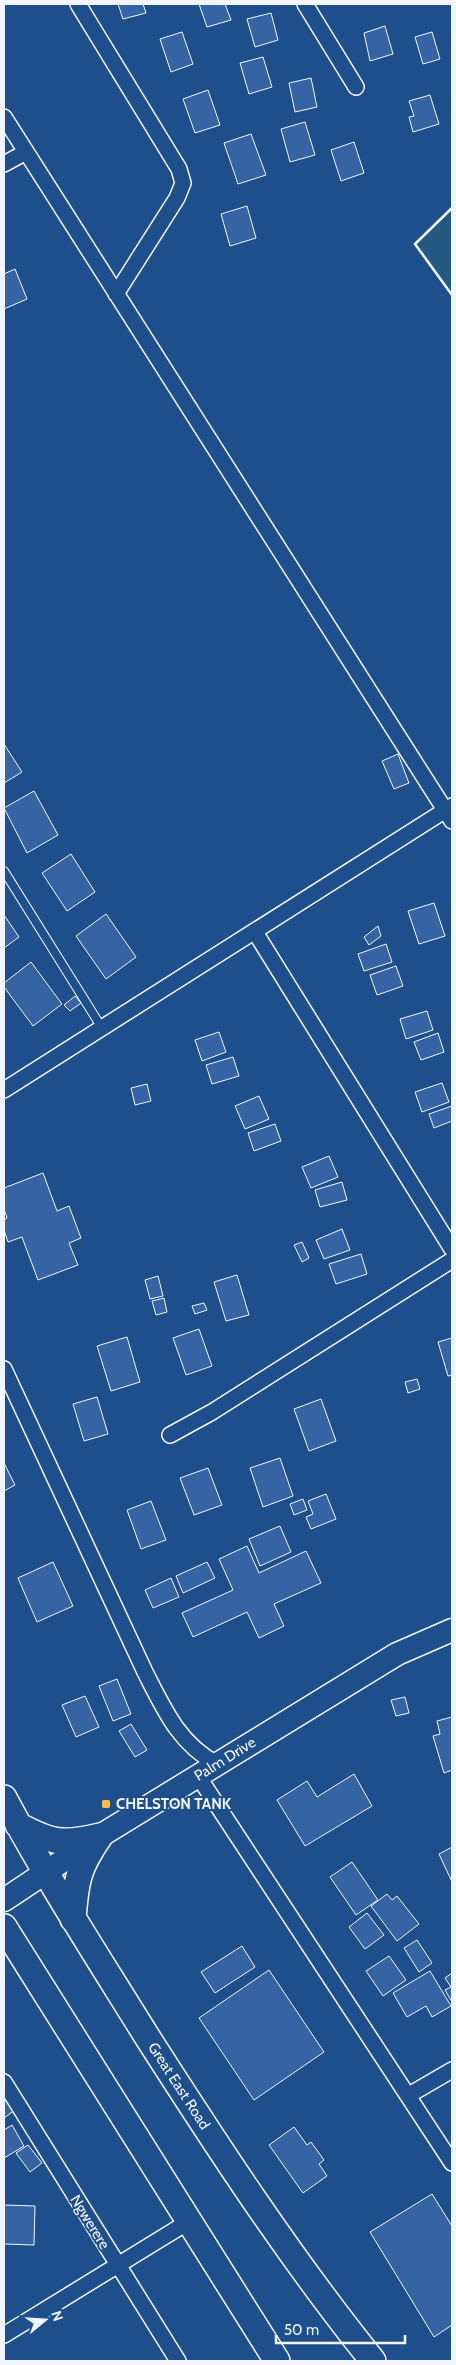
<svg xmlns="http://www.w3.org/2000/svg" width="456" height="2365" viewBox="0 0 456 2365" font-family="Cabin,sans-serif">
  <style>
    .green { fill: #245a82; stroke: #a8bbd7 }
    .building { fill: #3563a3; stroke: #f2f6ff }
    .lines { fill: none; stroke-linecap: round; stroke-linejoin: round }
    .lane-casing { stroke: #f2f6ff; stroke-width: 10 }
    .street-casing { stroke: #f2f6ff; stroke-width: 18 }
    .secondary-casing { stroke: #f2f6ff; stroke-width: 25 }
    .primary-casing { stroke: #f2f6ff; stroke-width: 28 }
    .lane { stroke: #1f4e8c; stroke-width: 8 }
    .street { stroke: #1f4e8c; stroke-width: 15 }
    .secondary { stroke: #1f4e8c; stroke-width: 22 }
    .primary { stroke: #1f4e8c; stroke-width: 25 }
    .wall { stroke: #f2f6ff; stroke-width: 2.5 }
    .poi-dot { fill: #ffb74d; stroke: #1f4e8c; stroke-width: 2 }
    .labels { text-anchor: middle; stroke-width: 4; stroke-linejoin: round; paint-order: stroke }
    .street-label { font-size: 15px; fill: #f2f6ff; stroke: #1f4e8c }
    .poi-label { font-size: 15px; font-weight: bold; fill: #f2f6ff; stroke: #1f4e8c; text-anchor: start }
  </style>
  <rect width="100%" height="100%" fill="#1f4e8c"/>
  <path class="green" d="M452,208V295L415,244Z"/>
  <path class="building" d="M118,4H143L146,13L123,19Z
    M199,4H225L231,20L207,27Z
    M271,13L278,40L255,47L247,19Z
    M385,26L393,54L370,61L364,33Z
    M182,32L193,64L171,72L160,39Z
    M432,32L440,59L423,64L415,37Z
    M263,57L272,87L249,94L240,63Z
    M311,78L317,107L295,112L289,83Z
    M208,90L220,125L195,133L183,99Z
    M430,95L439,124L413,132L409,117L414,116L409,101Z
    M305,122L315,155L290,162L281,129Z
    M251,134L266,175L238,184L224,143Z
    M354,142L364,173L341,181L331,150Z
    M247,206L256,238L230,246L221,214Z
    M15,269L27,299L4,309V274Z
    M4,744L22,772L4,783Z
    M398,754L409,783L394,789L382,761Z
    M34,791L58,835L27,853L4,808Z
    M71,854L95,892L67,911L42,873Z
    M434,903L445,936L419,944L408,911Z
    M106,914L136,957L106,979L76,936Z
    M4,915L19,937L4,948Z
    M378,926L381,936L369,945L364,937Z
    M386,944L392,962L364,971L358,954Z
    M31,962L62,1004L33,1026L4,987V983Z
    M396,966L403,986L377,995L370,975Z
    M75,996L81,1003L70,1011L64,1005Z
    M427,1011L433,1030L406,1039L400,1019Z
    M219,1032L226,1052L202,1061L195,1040Z
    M438,1033L444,1052L421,1060L414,1042Z
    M233,1057L239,1076L212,1084L206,1065Z
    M442,1083L449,1102L422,1112L415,1092Z
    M147,1084L151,1101L135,1105L131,1088Z
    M259,1096L269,1119L245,1129L235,1106Z
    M452,1106V1121L434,1128L429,1114Z
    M275,1124L281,1141L254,1151L248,1133Z
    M329,1156L338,1177L311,1188L302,1167Z
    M43,1173L57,1211L69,1206L81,1238L69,1243L78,1265L38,1280L22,1237L8,1242L4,1230V1220L7,1218L4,1209V1188Z
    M342,1182L347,1200L320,1207L315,1190Z
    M342,1229L350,1250L324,1259L316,1240Z
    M302,1242L309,1258L302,1262L294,1245Z
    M361,1254L367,1274L336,1284L329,1264Z
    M237,1275L249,1315L226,1321L214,1282Z
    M158,1276L163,1296L150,1299L145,1280Z
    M164,1298L167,1312L156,1315L152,1301Z
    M204,1303L207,1310L195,1314L192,1306Z
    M199,1329L212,1366L186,1375L173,1338Z
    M127,1337L140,1382L111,1391L97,1346Z
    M452,1338V1375L448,1376L438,1342Z
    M417,1379L420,1389L408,1393L405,1382Z
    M97,1397L108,1434L84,1441L73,1404Z
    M321,1399L336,1441L309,1451L294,1409Z
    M280,1458L293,1496L263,1507L250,1468Z
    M4,1463L15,1485L4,1491Z
    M208,1468L222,1505L194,1515L180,1478Z
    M326,1494L336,1519L311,1529L306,1517L313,1514L308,1501Z
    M303,1499L307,1510L294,1515L290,1504Z
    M151,1501L166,1540L141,1549L127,1510Z
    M280,1526L291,1552L260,1566L249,1539Z
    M247,1546L259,1573L306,1551L321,1583L274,1604L284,1626L259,1638L247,1612L193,1637L182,1613L233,1590L219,1559Z
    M53,1562L73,1606L37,1622L18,1578Z
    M207,1562L215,1578L183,1593L176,1576Z
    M171,1578L179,1597L153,1608L145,1590Z
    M117,1679L131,1714L113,1721L99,1686Z
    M85,1696L99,1727L76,1737L62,1705Z
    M405,1697L409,1713L396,1716L391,1700Z
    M452,1717V1770L444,1773L433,1736L440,1734L437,1721Z
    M131,1724L147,1750L135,1757L119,1731Z
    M354,1774L372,1806L305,1846L277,1800L307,1781L317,1797Z
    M452,1847V1882L439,1854Z
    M352,1862L378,1900L356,1915L330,1877Z
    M387,1894L392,1900L397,1896L419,1924L397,1941L371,1906Z
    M367,1913L384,1935L365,1949L349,1927Z
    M417,1940L432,1963L419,1972L404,1948Z
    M242,1946L255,1967L215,1993L201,1972Z
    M389,1956L406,1980L383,1996L366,1971Z
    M269,1970L324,2052L254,2100L199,2018Z
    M430,1971L451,2006L432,2017L426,2006L407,2017L393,1993Z
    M452,1973V2002L445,1990L451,1987L445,1978Z
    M4,2093L15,2110L4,2118Z
    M12,2125L24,2146L4,2158V2130Z
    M294,2127L307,2145L311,2142L324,2160L319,2164L327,2176L303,2193L269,2145Z
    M28,2145L42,2163L30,2172L16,2153Z
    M432,2194L452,2226V2325L434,2337L370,2232Z
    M4,2205L35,2206L34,2245L4,2244Z"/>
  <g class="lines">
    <g class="lane-casing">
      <path id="lane" d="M4,871L102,1028"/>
    </g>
    <g class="street-casing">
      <path id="street" d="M78,4L179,169L183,183L177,198L116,294
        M305,4L356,87
        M4,117L452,821
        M4,164L26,152
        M255,932L452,1249
        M4,1090L452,806
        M4,1369L145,1672C164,1709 179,1744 217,1764
        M170,1435L212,1412L452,1260
        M198,1776L452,2163
        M4,2082L178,2361
        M409,2095L452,2070
        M4,2335L188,2222"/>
    </g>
    <g class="secondary-casing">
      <path id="secondary" d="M4,1900L100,1836L397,1654L452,1630"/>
    </g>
    <g class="primary-casing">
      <path id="primary" d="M4,1798C47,1879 97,1956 146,2035C217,2146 290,2258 373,2361
        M18,1825C52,1843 63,1845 100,1836
        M73,1919C76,1880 78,1868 100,1836
        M4,1927L277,2361"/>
    </g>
    <use href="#lane" class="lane"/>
    <use href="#street" class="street"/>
    <use href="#secondary" class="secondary"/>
    <use href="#primary" class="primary"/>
    <path class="wall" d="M452,208L415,244L452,295"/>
  </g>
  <rect class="poi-dot" x="101" y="1799" width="10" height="10" rx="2.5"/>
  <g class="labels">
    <g class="street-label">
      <text transform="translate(225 1759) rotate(-32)" y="5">Palm Drive</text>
      <text transform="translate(179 2086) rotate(57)" y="5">Great East Road</text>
      <text transform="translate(90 2222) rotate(58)" y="5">Ngwerere</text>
    </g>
    <g class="poi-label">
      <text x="116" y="1809">CHELSTON TANK</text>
    </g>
  </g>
  <rect width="456" height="2365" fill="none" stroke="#f2f6ff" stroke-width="10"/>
  <g transform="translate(45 2320) rotate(72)" stroke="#1f4e8c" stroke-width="4" paint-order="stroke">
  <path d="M0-4L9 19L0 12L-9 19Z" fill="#f2f6ff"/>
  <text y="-8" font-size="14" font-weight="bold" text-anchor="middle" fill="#f2f6ff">N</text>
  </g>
  <path d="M276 2335v8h129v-8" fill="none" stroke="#f2f6ff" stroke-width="2.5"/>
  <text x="284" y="2335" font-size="15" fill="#f2f6ff" stroke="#1f4e8c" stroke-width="4" paint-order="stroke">50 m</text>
</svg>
